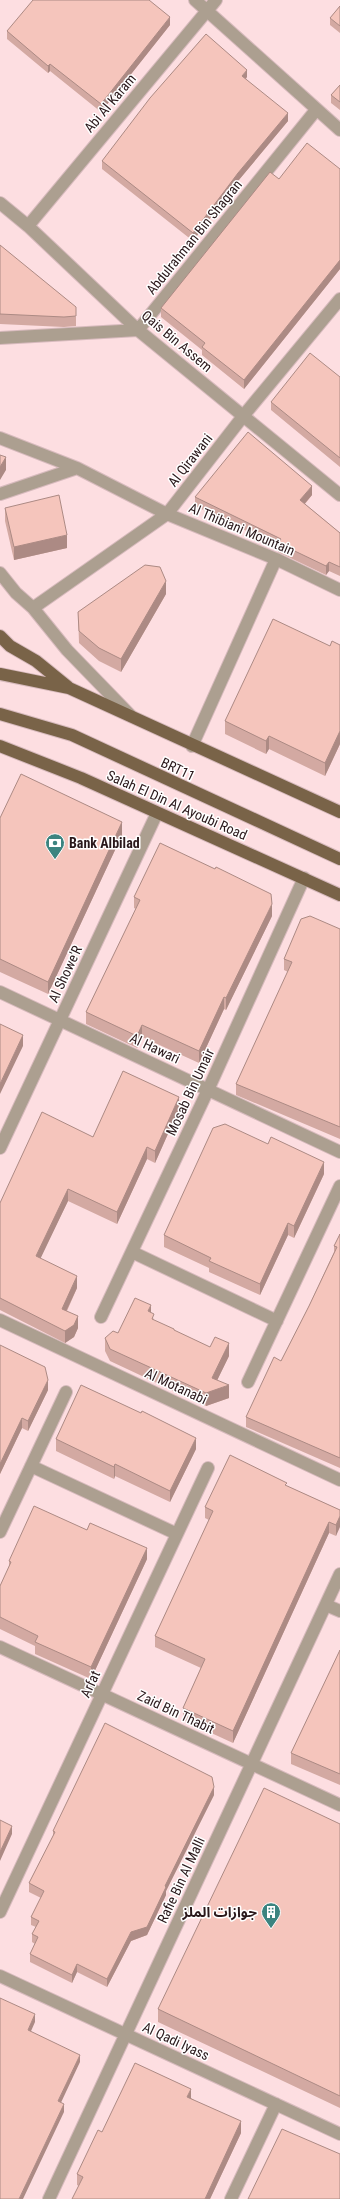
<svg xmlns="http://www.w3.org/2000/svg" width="340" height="2199" viewBox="0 0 340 2199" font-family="'Roboto Condensed','Noto Sans Arabic',sans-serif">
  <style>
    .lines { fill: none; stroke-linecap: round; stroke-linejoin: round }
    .minor-casing { stroke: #d7babd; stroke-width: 14 }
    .major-casing { stroke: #d7babd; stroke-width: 14 }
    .minor { stroke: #ac9f90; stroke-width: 12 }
    .major { stroke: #796348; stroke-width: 12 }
    .wall { fill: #d3a9a2 }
    .shaded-wall { fill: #ac8a84 }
    .building { fill: #f5c5bc; stroke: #ac8a84 }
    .labels { text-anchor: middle; stroke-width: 3; stroke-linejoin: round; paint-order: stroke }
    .street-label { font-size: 14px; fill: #2a181b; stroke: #fff }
    .poi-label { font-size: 14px; font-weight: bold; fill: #2a181b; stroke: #fff; text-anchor: start }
  </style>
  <rect width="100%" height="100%" fill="#fddee1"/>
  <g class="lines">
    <g class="minor-casing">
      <path id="minor" d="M195,0L340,130
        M0,203L28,226L138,330L340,495
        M28,226L216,0
        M0,338L138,330L316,110
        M0,438L77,468L167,514L276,559L340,590
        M0,494L77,468
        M0,573L16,593L33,608L67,650L131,716
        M33,608L167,514L244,415L340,299
        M192,746L276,559
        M0,992L340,1152
        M0,1148L157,813
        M132,1252L277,1321
        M101,1317L208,1090L304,878
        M0,1320L340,1480
        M248,1382L340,1186
        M31,1466L177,1534
        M0,1532L66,1392
        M326,1605L340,1611
        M0,1647L340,1805
        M0,1912L208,1468
        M0,1976L340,2134
        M49,2199L340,1574
        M231,2199L276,2104"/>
    </g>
    <g class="major-casing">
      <path id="major" d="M0,636L10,646L36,661L68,687
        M0,674L69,688L340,812
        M0,714L72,735L340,859
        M0,746L81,778L340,895"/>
    </g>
    <use href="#minor" class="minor"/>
    <use href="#major" class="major"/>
  </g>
  <path class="wall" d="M340,6V33L330,25V18Z
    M170,25L101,112L50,71L48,73L7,39V31Z
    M247,77L246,79L288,121L238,181L193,241L102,169V161Z
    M340,85V110L331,103V95Z
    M340,169V269L244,389L202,355V350L161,317V308L279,179Z
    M0,245L76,317V326L64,327L0,324Z
    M340,377V467L271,410V402Z
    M312,495L305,504L340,533V576L329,571L326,575L278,552V546L195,506V497Z
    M5,508L67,548L14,560L5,521Z
    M166,594L121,672L99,661L79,643L78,612Z
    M340,645V744L325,776L269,749L266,754L225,734V721L330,646Z
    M0,818L122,835L48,994L0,972Z
    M134,897L272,916L226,1010L224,1009L199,1063L142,1037L137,1048L86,1024V1012L136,909L134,908Z
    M340,929V1139L236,1095V1084L288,972L284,970V959Z
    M179,1109L155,1163L147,1159L117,1224L68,1201L40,1258L77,1288L67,1311L78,1328L74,1337L65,1343L0,1310V1203L93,1137Z
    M324,1174L294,1238L288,1235L260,1295L209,1272V1268L164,1247V1235Z
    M340,1234V1468L246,1427V1417L281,1361L309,1306L334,1252V1246Z
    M151,1313L154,1320L174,1331L229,1356L217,1380L229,1398L206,1406L110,1361L105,1351V1338L118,1333Z
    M0,1345L48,1390L28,1431L22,1428L0,1474Z
    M56,1439L196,1449L170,1502L115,1476L114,1479L56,1451Z
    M287,1486L340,1510L336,1536L329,1533L233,1743L183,1720V1708L201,1668L155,1647V1636L209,1520L205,1518V1507Z
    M147,1559L91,1679L35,1654V1646L0,1629V1586L9,1567V1561Z
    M340,1650V1785L291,1764V1753Z
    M214,1795L166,1891V1895L147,1935L131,1941L107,1987L77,1972L72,1983L30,1962V1954L35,1944L32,1942V1934L36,1927L31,1925V1917L41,1898L29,1892V1883L53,1836V1831Z
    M340,1824V2108L158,2022V2009Z
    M191,2098L241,2133L210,2199H72L79,2186L77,2185V2174L102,2132Z"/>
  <path class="shaded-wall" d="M170,17V25L101,112V104Z
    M50,64V71L48,73V66Z
    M247,70V77L242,83V76Z
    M288,113V121L238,181L193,241V233L238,173Z
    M340,260V269L244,389V380Z
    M6,457V470L0,480V467Z
    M312,486V495L300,509V500Z
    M67,535V548L14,560V547Z
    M329,562V571L326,575V566Z
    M166,581V594L121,672V659Z
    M340,731V744L325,776V763Z
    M269,736V749L266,754V741Z
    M122,822V835L48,994V982Z
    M272,904V916L226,1010V998Z
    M224,997V1009L199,1063V1051Z
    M142,1025V1037L137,1048V1036Z
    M23,1035V1046L0,1094V1084Z
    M179,1097V1109L155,1163V1151Z
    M147,1147V1159L117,1224V1212Z
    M324,1162V1174L294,1238V1226Z
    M68,1189V1201L36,1268V1256Z
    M288,1223V1235L260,1295V1284Z
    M77,1276V1288L62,1320V1309Z
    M151,1305V1318L148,1311Z
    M78,1316V1328L74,1337L65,1343V1331Z
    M229,1343V1356L212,1391V1378Z
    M48,1380V1390L28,1431V1421Z
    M229,1385V1398L206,1406V1393Z
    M22,1418V1428L0,1474V1464Z
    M196,1438V1449L170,1502V1491Z
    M115,1464V1476L114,1479V1467Z
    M340,1516V1527L336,1536V1525Z
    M329,1522V1533L233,1743V1731Z
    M147,1548V1559L91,1679V1667Z
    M214,1787V1795L166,1891V1895L147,1935L131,1941L107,1987V1979L131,1932Z
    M12,1826V1834L0,1861V1852Z
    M77,1964V1972L72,1983V1975Z
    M35,2014V2022L28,2038V2030Z
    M80,2055V2062L58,2109V2101Z
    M191,2089V2100L187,2097Z
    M64,2104V2112L23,2199H19Z
    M241,2121V2133L210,2199H205Z"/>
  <path class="building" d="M33,0H149L170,17L101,104L50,64L48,66L7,31Z
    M340,6V26L330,18Z
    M206,34L247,70L242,76L288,113L238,173L193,233L102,161L150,98Z
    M340,85V102L331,95Z
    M307,143L340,169V260L244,380L202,347L205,343L161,308L270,172L279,179Z
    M0,245L76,307V316L64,317L0,314Z
    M310,353L340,377V458L271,402Z
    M248,432L312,486L300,500L340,533V567L329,562L326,566L278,543L281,539L195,497Z
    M0,455L6,457L0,467Z
    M59,495L67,535L14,547L5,508Z
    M145,565L160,567L166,581L121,659L99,648L79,631L78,612Z
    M273,619L330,646L332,641L340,645V731L325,763L269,736L266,741L225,721Z
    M21,774L122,822L48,982L0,959V818Z
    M160,843L215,869L216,867L271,894L272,904L226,998L224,997L199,1051L142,1025L137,1036L86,1012L140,900L134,897Z
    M310,916L340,929V1127L236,1084L292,962L284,959L301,919Z
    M0,1024L23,1035L0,1084Z
    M123,1071L179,1097L155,1151L147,1147L117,1212L68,1189L36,1256L77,1276L62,1309L78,1316L74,1325L65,1331L0,1298V1203L42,1112L93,1137Z
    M225,1124L268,1144L271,1137L324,1162L294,1226L288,1223L260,1284L209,1261L211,1258L164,1235L213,1128Z
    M340,1234V1458L246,1417L274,1357L281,1361L309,1306L337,1247L334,1246Z
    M135,1298L151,1305L148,1311L154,1314L152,1319L174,1329V1330L210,1347L215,1337L229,1343L212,1378L229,1385L206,1393L110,1349L105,1338L113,1331L118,1333Z
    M0,1345L45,1367L48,1380L28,1421L22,1418L0,1464Z
    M81,1385L141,1413L142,1411L196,1438L170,1491L115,1464L114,1467L56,1439Z
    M230,1455L287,1483L285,1485L340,1510V1516L336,1525L329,1522L233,1731L183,1708L205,1659L155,1636L213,1511L205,1507Z
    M34,1506L87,1530L90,1523L147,1548L91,1667L35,1642L38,1636L0,1617V1586L11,1562L9,1561Z
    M340,1650V1774L291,1753Z
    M105,1723L212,1777L214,1787L165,1886L166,1887L147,1927L131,1932L107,1979L77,1964L72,1975L30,1954L38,1937L32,1934L39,1921L31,1917L44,1891L29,1883L55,1832L53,1831Z
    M264,1788L340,1824V2096L158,2009Z
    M0,1820L12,1826L0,1852Z
    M0,1998L35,2014L28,2030L80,2055L58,2101L64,2104L19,2199H0Z
    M135,2063L191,2089L187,2097L241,2121L205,2199H72L83,2177L77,2174L98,2130L102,2132Z
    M282,2129L340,2154V2199H248Z"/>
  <defs>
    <g id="bank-pin" transform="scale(1)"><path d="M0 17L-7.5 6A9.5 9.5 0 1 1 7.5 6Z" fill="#3c8480" stroke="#fff"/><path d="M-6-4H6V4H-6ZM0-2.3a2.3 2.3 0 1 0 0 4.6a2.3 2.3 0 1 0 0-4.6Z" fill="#fff"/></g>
    <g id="building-pin" transform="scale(1)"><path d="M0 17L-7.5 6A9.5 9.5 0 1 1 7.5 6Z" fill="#3c8480" stroke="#fff"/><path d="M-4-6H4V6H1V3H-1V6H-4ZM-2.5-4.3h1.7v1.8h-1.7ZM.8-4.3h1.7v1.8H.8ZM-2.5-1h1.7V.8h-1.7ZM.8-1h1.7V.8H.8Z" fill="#fff"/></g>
  </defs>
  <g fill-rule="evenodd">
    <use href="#bank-pin" x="55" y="843"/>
    <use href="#building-pin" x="271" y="1912"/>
  </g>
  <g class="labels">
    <g class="street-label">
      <text transform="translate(110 103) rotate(-50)" y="5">Abi Al Karam</text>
      <text transform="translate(194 237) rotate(-51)" y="5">Abdulrahman Bin Shagran</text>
      <text transform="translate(177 341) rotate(40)" y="5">Qais Bin Assem</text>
      <text transform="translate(190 460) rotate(-52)" y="5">Al Qirawani</text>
      <text transform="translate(242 529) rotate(23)" y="5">Al Thibiani Mountain</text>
      <text transform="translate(178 769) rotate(25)" y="5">BRT11</text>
      <text transform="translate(177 805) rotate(24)" y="5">Salah El Din Al Ayoubi Road</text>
      <text transform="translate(65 974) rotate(-65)" y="5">Al Showe'R</text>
      <text transform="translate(155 1048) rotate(25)" y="5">Al Hawari</text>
      <text transform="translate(190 1092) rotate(-65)" y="5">Mosab Bin Umair</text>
      <text transform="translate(176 1386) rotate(25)" y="5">Al Motanabi</text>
      <text transform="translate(90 1684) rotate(-65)" y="5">Arfat</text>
      <text transform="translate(176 1712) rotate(25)" y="5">Zaid Bin Thabit</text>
      <text transform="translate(181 1880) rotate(-65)" y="5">Rafie Bin Al Malli</text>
      <text transform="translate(176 2041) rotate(25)" y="5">Al Qadi Iyass</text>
    </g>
    <g class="poi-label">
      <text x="69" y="848">Bank Albilad</text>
      <text x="257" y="1917" text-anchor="end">جوازات الملز</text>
    </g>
  </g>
</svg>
